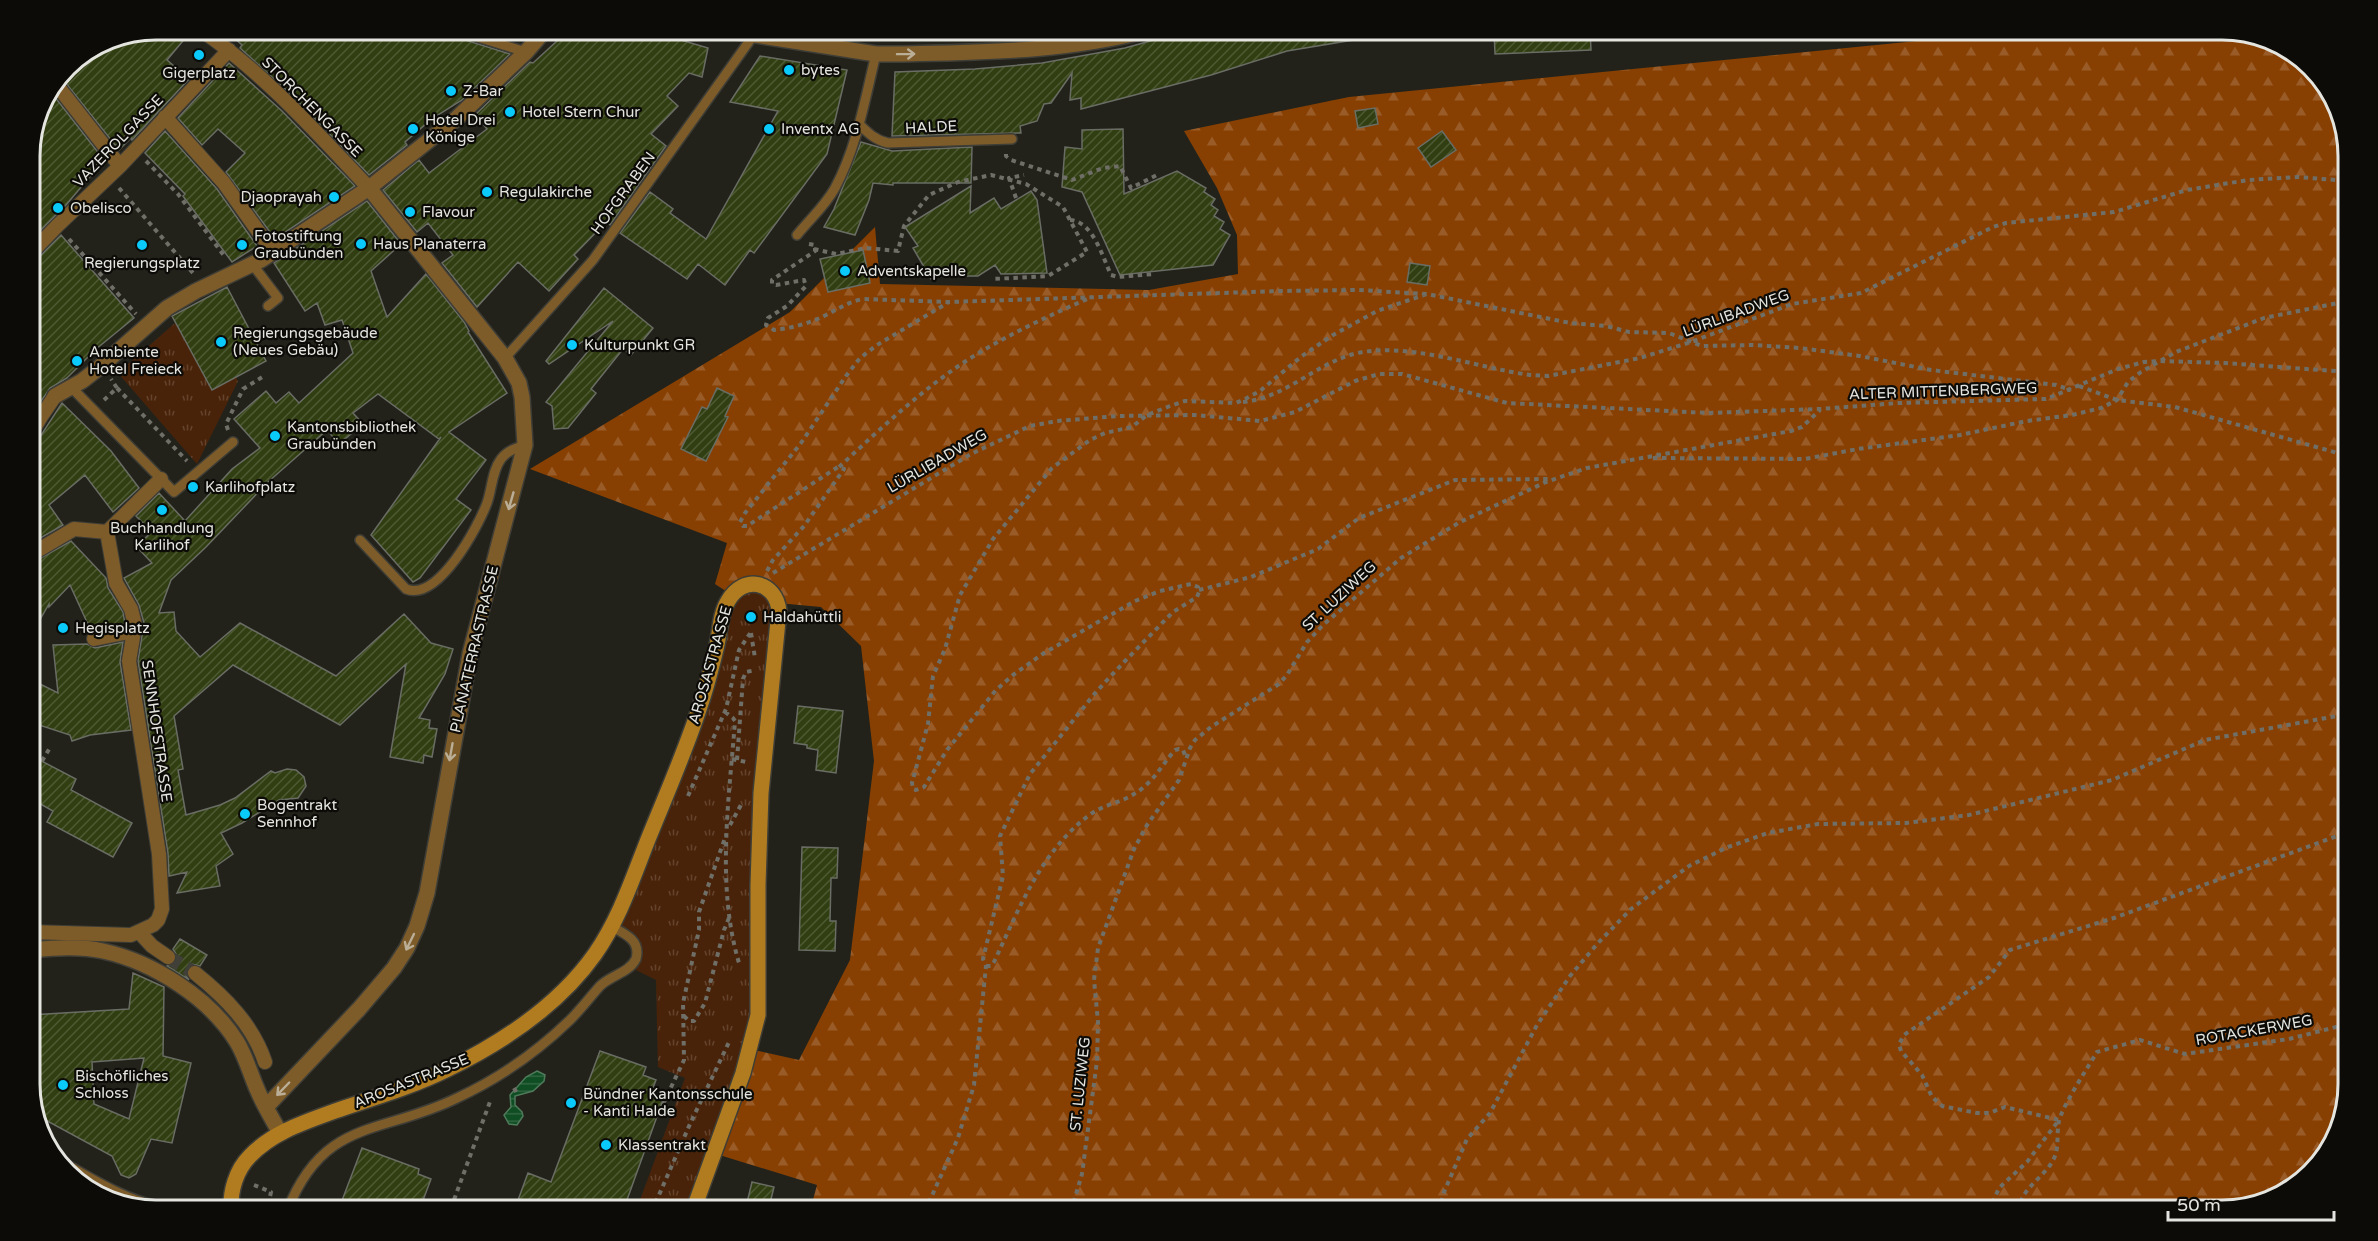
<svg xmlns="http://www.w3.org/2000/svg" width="2378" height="1241" viewBox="0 0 2378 1241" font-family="'Varela Round',sans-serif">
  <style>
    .grass { fill: url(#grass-tufts) }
    .forest { fill: url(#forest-firs) }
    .water { fill: url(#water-rules); stroke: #4f7b5b; stroke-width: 1.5 }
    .building { fill: url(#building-hatch); stroke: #696d64; stroke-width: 1.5; fill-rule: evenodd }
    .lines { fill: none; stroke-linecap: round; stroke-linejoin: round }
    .pedestrian-tunnel { stroke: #403f38; stroke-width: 14; stroke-dasharray: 14 7; stroke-linecap: butt }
    .service-casing { stroke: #3e3d36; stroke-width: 12 }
    .pedestrian-casing { stroke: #3e3d36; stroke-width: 16 }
    .minor-casing { stroke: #3e3d36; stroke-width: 18 }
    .secondary-casing { stroke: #3e3d36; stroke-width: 18 }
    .path { stroke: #6f6f68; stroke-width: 4; stroke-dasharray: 4.5 4.5; stroke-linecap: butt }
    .service { stroke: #7d5c2a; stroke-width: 9 }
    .pedestrian { stroke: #7d5c2a; stroke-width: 14 }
    .minor { stroke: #7d5c2a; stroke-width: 15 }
    .secondary { stroke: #b17c20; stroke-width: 15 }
    .oneway { stroke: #bbae97 }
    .poi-dot { fill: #09cafa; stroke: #0c0b08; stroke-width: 2 }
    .labels { text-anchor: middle; stroke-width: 4.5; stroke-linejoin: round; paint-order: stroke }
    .poi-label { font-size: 15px; fill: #e5e5e0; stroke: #0c0b08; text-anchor: start }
    .street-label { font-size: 15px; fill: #e5e5e0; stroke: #0c0b08 }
    .rim { fill: none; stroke: #e5e5e0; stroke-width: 3 }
  </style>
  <defs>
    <pattern id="grass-tufts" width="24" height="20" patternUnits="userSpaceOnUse" patternTransform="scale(1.5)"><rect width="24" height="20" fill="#492309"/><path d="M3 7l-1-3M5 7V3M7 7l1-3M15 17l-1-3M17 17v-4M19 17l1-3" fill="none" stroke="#63432d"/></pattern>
    <pattern id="forest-firs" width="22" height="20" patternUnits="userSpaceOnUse" patternTransform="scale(1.5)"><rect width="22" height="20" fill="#884002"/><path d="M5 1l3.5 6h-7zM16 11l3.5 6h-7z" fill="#995b27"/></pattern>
    <pattern id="water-rules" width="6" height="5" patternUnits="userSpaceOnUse" patternTransform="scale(1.5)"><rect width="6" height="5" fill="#0f4d22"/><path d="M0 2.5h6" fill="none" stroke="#326642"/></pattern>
    <pattern id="building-hatch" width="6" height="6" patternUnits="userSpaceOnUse" patternTransform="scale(1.5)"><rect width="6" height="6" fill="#303e11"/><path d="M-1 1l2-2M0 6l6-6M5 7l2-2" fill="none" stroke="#4e5a33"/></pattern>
  </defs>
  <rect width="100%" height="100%" fill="#23221a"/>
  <path class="grass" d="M175,323L212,390L236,377L238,381L197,464L118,373Z
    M744,586L775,596L768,713L759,999L693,1211H636L685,1078L658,1067L656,980L636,970L634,964L637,949L612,927L686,748L723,612Z"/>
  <path class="forest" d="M2028,30H2221L2278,43L2327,87L2348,149V1084L2335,1141L2285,1194L2222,1211H810L817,1185L713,1153L750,1049L799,1060L850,960L874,761L861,646L821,607L778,603L769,589L732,595L715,584L727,543L530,469L790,312L875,227L880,284L1149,290L1238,274L1237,235L1217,188L1184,131L1349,97Z"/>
  <path class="water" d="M537,1071L545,1075L544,1081L533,1091L515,1096V1105L522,1112L523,1116L517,1125L509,1124L504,1115L511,1107L510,1095L526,1077Z"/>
  <path class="building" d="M156,30H192L167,60L189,79L132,140L131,138L119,150L61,77L67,67L72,64L73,68L90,52L108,40Z
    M225,30H448L453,36L510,54L462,100L433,118L405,142L407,145L369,175L295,98L240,48L242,45Z
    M478,30H514L511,40Z
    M569,30H647L708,48L702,77L689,73L667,96L678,106L651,134L666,146L610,225L606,222L574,255L578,259L549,291L518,262L477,307L442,263L453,255L428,223L417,232L383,190L419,160L429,173L487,129L475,115L530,62L533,63Z
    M1190,30H1353V40L1287,51L1211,75L1081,109V98L1070,100L1072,73L1051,103L1044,104L1037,121L1020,126L1021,133L892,136L895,72L975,69L1042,63L1125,48Z
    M1494,30H1590L1591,50L1495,54Z
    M760,56L847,70L827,154L754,253L750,250L725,285L698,264L687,279L620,233L650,192L673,209L670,213L706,239L778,111L730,102Z
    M229,63L282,111L355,186L275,239L226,172L245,153L218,129L202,145L178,118Z
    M51,92L104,160L66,205L30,241V149L40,108Z
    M1375,108L1378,124L1358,128L1355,111Z
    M1123,129L1124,194L1177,171L1206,188L1204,192L1215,199L1211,205L1218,210L1214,216L1224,222L1220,229L1230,235L1213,265L1120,275L1082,192L1062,187L1065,147L1082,149V130Z
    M165,131L217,189L257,246L232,262L183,196L185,194L145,153Z
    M1442,131L1456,150L1431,167L1418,148Z
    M861,142L892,151L972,147L971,183H893V185L873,183L869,200L855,235L824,227L834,209Z
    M971,186L970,213L994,198L1001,209L1031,191L1037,200L1047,273L1001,274L995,265L978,276H951L945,269L931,279L913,248L918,246L905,227Z
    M367,201L401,244L371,271L387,317L426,274L464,322L469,331L468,332L507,393L449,432L486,460L456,499L471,510L420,578L413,582L371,535L441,437L439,439L378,394L353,413L363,424L339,444L327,430L268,482L206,547L171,580L159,613L174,612L176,631L200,657L240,623L336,676L404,614L431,643L453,649L445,674L419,718L430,720L429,728L437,729L432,757L424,755L423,763L390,757L406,664L340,725L233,665L174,716L183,769L178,770L186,815L220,805L235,798L271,771L275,773L287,769L296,770L304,777L306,786L298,798L279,800L242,823L221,833L233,854L216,866L220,886L177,893L187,872L169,876L168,853L138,661L144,623L139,605L124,578L152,563L136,546L152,532L136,516L159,493L185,521L232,469L260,448L234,419L266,391L276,403L289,392L299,403L353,353L342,320L325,325L317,303L305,311L274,263Z
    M61,235L134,318L96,349L67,378L50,388L40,403L30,398V263L36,260Z
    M863,250L870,283L828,292L820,259Z
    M1410,263L1430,266L1427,285L1407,282Z
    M227,287L266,361L212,390L172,316Z
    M604,288L653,328L631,355L623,349L591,389L596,393L568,428L554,429L552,406L546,402L613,321L549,364L546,361Z
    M717,388L734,396L725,416L728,417L706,461L681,449L702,407L707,409Z
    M62,403L111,451L139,488L113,512L85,475L49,505L63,525L30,544V444L38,440Z
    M71,541L106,578L108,588L123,612L125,624L91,631L70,585L49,607V604L30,637V564Z
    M123,642L120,662L131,730L90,735L72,741L70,735L30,722V679L58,693L53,645L87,644L95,648Z
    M798,706L843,711L836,773L816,770L818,750L807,748V745L794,743Z
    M30,755L76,779L71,790L132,823L113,857L47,822L53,811L30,798Z
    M802,847L838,848L837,878H831L830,921H836L835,951L799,950Z
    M180,939L207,955L200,966L192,964L188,968L186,976L189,980L167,966L176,962V954L173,949Z
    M133,973L164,987L163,1056L191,1063L172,1143L151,1139L136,1174L129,1178L121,1175L112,1156L38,1116L34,1105L33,1065H30V1015L129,1009ZM144,1058L129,1119L94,1104L92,1062Z
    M600,1051L646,1067L643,1075L656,1080L651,1093L664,1097L623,1211H514L528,1173L551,1182Z
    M362,1148L419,1169L418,1174L431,1179L419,1211H338Z
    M752,1182L774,1187L768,1211H745Z"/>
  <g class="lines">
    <path class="pedestrian-tunnel" d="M168,957L195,973"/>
    <g class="service-casing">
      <path id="service" d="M455,30L526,52
        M859,124C868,133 875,140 888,143L1012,139
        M797,235C810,219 825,206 835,188C857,147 865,99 876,54
        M253,265L278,298L268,306
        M505,358L593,260L753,36
        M71,387L174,492L233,442
        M360,540L406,589C438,602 478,527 487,503C492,489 492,471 501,459C507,451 516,448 525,445
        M57,1159C89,1177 124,1200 161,1207C183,1211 208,1206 231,1205
        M287,1211C324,1117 382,1135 457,1098C498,1079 538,1051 570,1020C581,1009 590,997 600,986C611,975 629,973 636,959C641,941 626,934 612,927"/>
    </g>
    <g class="pedestrian-casing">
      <path id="pedestrian" d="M201,30C264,73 316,132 369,188
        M56,84L120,166
        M165,117L224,183L273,252
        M30,254L58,225L120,166L229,50
        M30,407L42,415L55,396
        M30,435L42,415
        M30,555L74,529L107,532
        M94,639L134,631
        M30,932L131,935L153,925L158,920L162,909L159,854L129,661L135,625L131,609L116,583L107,532L161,479
        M140,933L152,946L168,957
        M195,973C225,997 253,1025 265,1062"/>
    </g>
    <g class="minor-casing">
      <path id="minor" d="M723,30L876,54H899C983,52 1066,52 1148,30
        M55,396L82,381L100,367L167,308L196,291L261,260L369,188L457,118L526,52L545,30
        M30,950C55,948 79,946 103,951C153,962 210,998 237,1042C246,1057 250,1073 257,1089C263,1104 272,1118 280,1133
        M266,1107L359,1009L394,968L407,948L417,926L427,893L470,654L525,445L522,397L519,383L505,358L369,188"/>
    </g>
    <g class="secondary-casing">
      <path id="secondary" d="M231,1211C230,1191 236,1170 250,1156C273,1132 305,1122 335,1111C373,1098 412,1087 448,1069C503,1042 559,1005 595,954C620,918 633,877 649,837C668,790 689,743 704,694C709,678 713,662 717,645C720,631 720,614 728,601C743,574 776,581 779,611L761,793L758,885V1015L743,1073L693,1211"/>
    </g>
    <path class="path" d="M1006,154V156L1011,160L1072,180L1103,168L1120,166L1131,188L1159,174
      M146,161L178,194L225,257
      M119,188L193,273
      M1016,198L1009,178L1024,175
      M1070,220C1093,221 1103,258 1111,275L1118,277L1153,274
      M69,239L136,314
      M809,244L815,245V251L772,280V284L776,285L804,280L806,286L787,306L768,318L766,325L774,330C791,328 808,324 824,316C838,309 848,302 863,299L949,302L1281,291L1358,290L1427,294L1570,323L1606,326L1629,332L1669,333L1702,346L1753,345L1800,348L1860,356L1931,370L2056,385L2071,390
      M814,249L836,254L866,248L898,251L904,226L929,195L958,182L991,175L1026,184L1063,207L1087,252L1048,276L993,279
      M2079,386L2117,400L2175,407L2348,456
      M117,388L187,461
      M104,400L117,388L111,379
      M1243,402C1284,398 1312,367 1350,355C1402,339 1477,368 1530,375L1548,376L1640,358L1691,342L1792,304L1861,293L1993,227L2006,223L2114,212L2187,190L2248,180L2298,177L2348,181
      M228,430L226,424L243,389L264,376
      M1653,458L1805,459L1858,449L1960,435L2027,421L2072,415L2101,408L2117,400L2128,382L2141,372L2176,352L2264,318L2348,301
      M839,467C877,432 915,396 957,367C998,339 1042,319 1087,299
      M767,571L773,560L804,526L844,469L838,467L747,526H743L740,522L745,513L801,443L846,376L860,358L877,345L949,302
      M773,573L971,454L1030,426L1057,421L1118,416L1195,415L1260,421L1295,412L1355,381L1379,374H1402L1507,403L1708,413L1820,409L1898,403L2046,399L2118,369L2144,362L2159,361L2225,363L2348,372
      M1199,590L1251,577L1318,549L1359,518L1455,480L1549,479
      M751,633L755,658
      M725,712L733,718L735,721C729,800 716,886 739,963
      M732,759L746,762
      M737,760L743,679L746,672L756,670
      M42,761L51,746
      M688,796L726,709L739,650L751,632
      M730,825L742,803
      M986,966H991L994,962C1019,909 1040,853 1088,816C1102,805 1120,803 1134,794C1153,783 1161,766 1175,750L1179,749L1183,750L1186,758
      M684,1016L689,1021H694L705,1003L724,930L729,918
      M514,1088L518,1095
      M662,1102H664L684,1060L683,1003L699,930V912L726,835
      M254,1185L271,1192L267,1211
      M451,1208L491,1099
      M652,1211L690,1124L730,1040
      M925,1211L958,1138L974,1085L986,966L983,959L1003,876L1000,836L1030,774L1096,692L1124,662L1173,612L1197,597L1199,592L1198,587L1191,584L1160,591L1135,601L1044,653L1013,675L996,690L947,750L924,787L916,790L913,789L912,783L928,724L933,676L945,649L960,595L993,539L1052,468L1090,440L1105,433L1132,427L1147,415L1170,406L1185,401L1236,403L1245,399L1260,391L1302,356L1333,335L1377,311L1427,294
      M1071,1211L1082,1174L1097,1061L1098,1022L1094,980L1098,948L1134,849L1147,825L1179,780L1190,748L1195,740L1211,727L1279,684L1287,675L1307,642L1323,625L1401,558L1460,522L1546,482L1587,468L1791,431L1802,427L1820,410
      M1439,1211L1444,1192L1467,1139L1490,1113L1537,1025L1570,976L1598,943L1631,909L1689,866L1728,847L1768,833L1818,824L1906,823L1969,815L2112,780L2205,740L2348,714
      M1989,1211L1999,1188L2027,1162L2059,1120L2005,1107L1989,1113H1977L1942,1106L1932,1097L1922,1075L1901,1051L1899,1044L1904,1035L1989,977L2010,950L2114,918L2348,832
      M2020,1211C2017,1192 2044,1177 2052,1162C2060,1150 2056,1135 2059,1121C2062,1107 2088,1067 2097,1052L2140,1040L2185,1054L2289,1039L2348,1024"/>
    <use href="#service" class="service"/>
    <use href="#pedestrian" class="pedestrian"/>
    <use href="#minor" class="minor"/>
    <use href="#secondary" class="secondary"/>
  </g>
  <defs><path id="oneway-shaft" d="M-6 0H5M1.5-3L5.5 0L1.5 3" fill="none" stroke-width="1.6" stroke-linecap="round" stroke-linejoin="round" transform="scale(1.5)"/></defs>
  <g class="oneway">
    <use href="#oneway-shaft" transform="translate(906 54) rotate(-1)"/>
    <use href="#oneway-shaft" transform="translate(511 501) rotate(106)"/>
    <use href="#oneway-shaft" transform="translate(451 752) rotate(100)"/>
    <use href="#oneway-shaft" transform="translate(410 942) rotate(116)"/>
    <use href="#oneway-shaft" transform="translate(283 1089) rotate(134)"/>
  </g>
  <g class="poi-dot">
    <circle cx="199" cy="55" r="6"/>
    <circle cx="789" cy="70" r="6"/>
    <circle cx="451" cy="91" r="6"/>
    <circle cx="510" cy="112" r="6"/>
    <circle cx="413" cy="129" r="6"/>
    <circle cx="769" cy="129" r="6"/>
    <circle cx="487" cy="192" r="6"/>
    <circle cx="334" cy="197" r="6"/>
    <circle cx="58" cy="208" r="6"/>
    <circle cx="410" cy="212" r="6"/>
    <circle cx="361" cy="244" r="6"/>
    <circle cx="142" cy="245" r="6"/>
    <circle cx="242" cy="245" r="6"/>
    <circle cx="845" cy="271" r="6"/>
    <circle cx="221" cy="342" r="6"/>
    <circle cx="572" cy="345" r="6"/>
    <circle cx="77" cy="361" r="6"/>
    <circle cx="275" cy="436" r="6"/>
    <circle cx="193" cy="487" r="6"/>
    <circle cx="162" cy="510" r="6"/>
    <circle cx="751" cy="617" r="6"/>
    <circle cx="63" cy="628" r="6"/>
    <circle cx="245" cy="814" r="6"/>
    <circle cx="63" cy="1085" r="6"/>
    <circle cx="571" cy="1103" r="6"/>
    <circle cx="606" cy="1145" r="6"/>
  </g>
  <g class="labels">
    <g class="poi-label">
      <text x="801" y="75">bytes</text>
      <text x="199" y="78" text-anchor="middle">Gigerplatz</text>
      <text x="463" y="96">Z-Bar</text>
      <text x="522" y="117">Hotel Stern Chur</text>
      <text x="425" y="125">Hotel Drei<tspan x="425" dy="17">Könige</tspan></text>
      <text x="781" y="134">Inventx AG</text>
      <text x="499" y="197">Regulakirche</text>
      <text x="322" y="202" text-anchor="end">Djaoprayah</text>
      <text x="70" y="213">Obelisco</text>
      <text x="422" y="217">Flavour</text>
      <text x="254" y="241">Fotostiftung<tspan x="254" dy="17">Graubünden</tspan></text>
      <text x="373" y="249">Haus Planaterra</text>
      <text x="142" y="268" text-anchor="middle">Regierungsplatz</text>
      <text x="857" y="276">Adventskapelle</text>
      <text x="233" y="338">Regierungsgebäude<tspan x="233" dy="17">(Neues Gebäu)</tspan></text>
      <text x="584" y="350">Kulturpunkt GR</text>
      <text x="89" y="357">Ambiente<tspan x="89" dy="17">Hotel Freieck</tspan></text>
      <text x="287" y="432">Kantonsbibliothek<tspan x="287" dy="17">Graubünden</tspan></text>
      <text x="205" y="492">Karlihofplatz</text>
      <text x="162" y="533" text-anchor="middle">Buchhandlung<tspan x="162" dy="17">Karlihof</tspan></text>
      <text x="763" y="622">Haldahüttli</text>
      <text x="75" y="633">Hegisplatz</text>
      <text x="257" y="810">Bogentrakt<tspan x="257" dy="17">Sennhof</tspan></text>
      <text x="75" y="1081">Bischöfliches<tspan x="75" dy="17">Schloss</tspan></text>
      <text x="583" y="1099">Bündner Kantonsschule<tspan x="583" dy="17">- Kanti Halde</tspan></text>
      <text x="618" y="1150">Klassentrakt</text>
    </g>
    <g class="street-label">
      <text transform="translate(312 107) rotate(45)" y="5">STORCHENGASSE</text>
      <text transform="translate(931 127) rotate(-3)" y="5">HALDE</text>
      <text transform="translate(118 141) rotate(-46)" y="5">VAZEROLGASSE</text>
      <text transform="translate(623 193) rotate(-54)" y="5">HOFGRABEN</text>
      <text transform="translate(1736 313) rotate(-20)" y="5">LÜRLIBADWEG</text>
      <text transform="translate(1943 391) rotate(-2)" y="5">ALTER MITTENBERGWEG</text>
      <text transform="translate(937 461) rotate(-30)" y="5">LÜRLIBADWEG</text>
      <text transform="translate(1339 596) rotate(-43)" y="5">ST. LUZIWEG</text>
      <text transform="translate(474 649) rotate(-77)" y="5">PLANATERRASTRASSE</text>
      <text transform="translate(710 665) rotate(-74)" y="5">AROSASTRASSE</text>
      <text transform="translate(157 731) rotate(82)" y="5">SENNHOFSTRASSE</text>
      <text transform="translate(2254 1030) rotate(-10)" y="5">ROTACKERWEG</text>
      <text transform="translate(411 1081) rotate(-22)" y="5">AROSASTRASSE</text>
      <text transform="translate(1080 1084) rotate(-84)" y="5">ST. LUZIWEG</text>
    </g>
  </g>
  <path d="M0 0H2378V1241H0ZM156 40H2222A116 116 0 0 1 2338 156V1084A116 116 0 0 1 2222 1200H156A116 116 0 0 1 40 1084V156A116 116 0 0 1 156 40Z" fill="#0c0b08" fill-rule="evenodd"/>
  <path class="rim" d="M156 40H2222A116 116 0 0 1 2338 156V1084A116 116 0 0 1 2222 1200H156A116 116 0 0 1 40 1084V156A116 116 0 0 1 156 40Z"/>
  <path d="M2168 1211v9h166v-9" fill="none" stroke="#e5e5e0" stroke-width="3"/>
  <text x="2177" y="1211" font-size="18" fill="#e5e5e0" stroke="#0c0b08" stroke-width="4.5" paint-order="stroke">50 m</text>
</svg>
